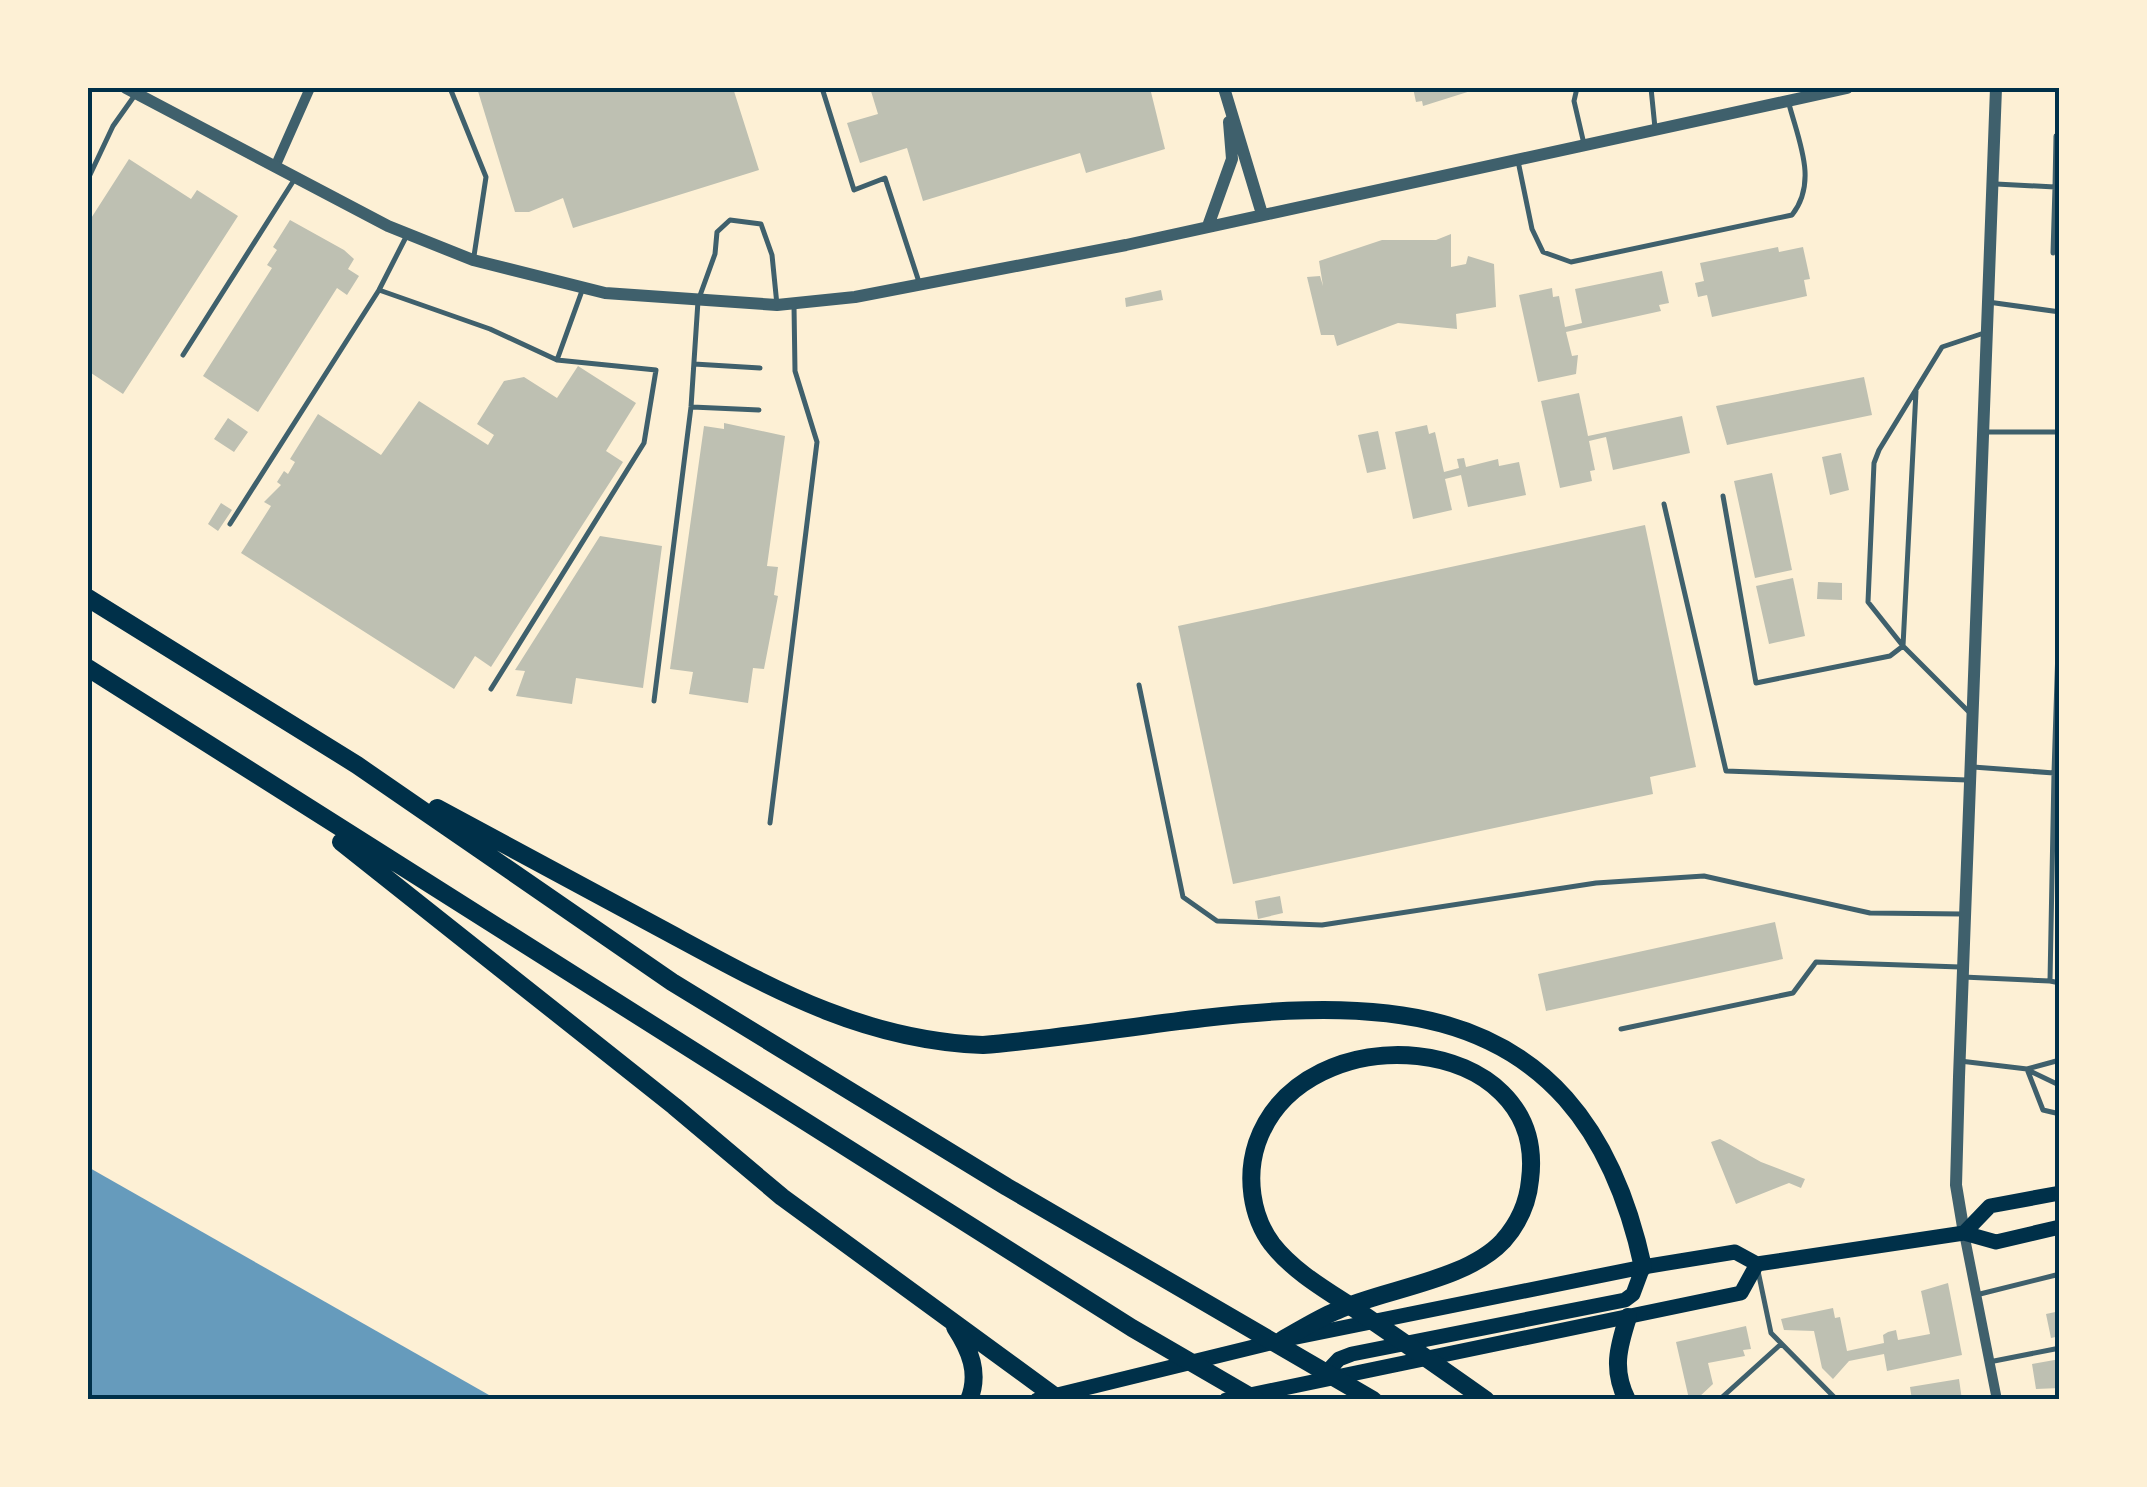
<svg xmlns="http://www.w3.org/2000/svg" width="2147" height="1487" viewBox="0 0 2147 1487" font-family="'Roboto Condensed',sans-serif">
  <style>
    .water { fill: #669bbc }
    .building { fill: #bec0b2 }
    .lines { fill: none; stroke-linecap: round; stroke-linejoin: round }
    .service { stroke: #3f606c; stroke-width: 5 }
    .minor { stroke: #3f606c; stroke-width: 10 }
    .tertiary { stroke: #3f606c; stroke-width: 12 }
    .primary { stroke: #003049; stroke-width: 15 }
    .motorway { stroke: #003049; stroke-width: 18 }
    .neatline { fill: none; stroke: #003049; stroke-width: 4 }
  </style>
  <rect width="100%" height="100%" fill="#fdf0d5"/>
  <path class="water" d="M88,1167L496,1399H88Z"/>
  <path class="building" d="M477,88H733L759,170L573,228L563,198L529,212H515Z
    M870,88H1150L1165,149L1086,173L1080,153L923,201L907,148L860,163L847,123L878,114Z
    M1413,88H1476L1477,89L1423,106L1422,101L1416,102Z
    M129,159L191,199L197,190L238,216L123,394L88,371V223Z
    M290,220L344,250L354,259L348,269L359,276L347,295L337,288L258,412L203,376L272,268L267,265L277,250L273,247Z
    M1451,234V267L1466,264L1468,256L1494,264L1496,307L1456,314L1457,329L1398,323L1337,346L1334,335H1321L1307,277L1320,276L1323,286L1319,261L1382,240H1436Z
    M1778,247L1779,252L1803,247L1810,279L1804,280L1807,296L1712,317L1707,295L1698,297L1695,283L1704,281L1700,263Z
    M1662,271L1669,303L1659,305L1661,311L1566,332L1572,356L1578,355L1576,374L1538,382L1519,295L1552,288L1553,297L1559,296L1565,327L1582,323L1575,289Z
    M1161,290L1163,300L1126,307L1125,298Z
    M578,366L636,403L606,451L623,462L491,667L475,656L454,689L241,553L271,506L264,502L281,485L277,482L284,471L288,474L295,462L290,459L318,414L381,455L419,401L488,445L494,435L477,424L504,381L524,377L557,398Z
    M1864,377L1872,415L1727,445L1716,406Z
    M1579,393L1588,436L1682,416L1690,453L1613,470L1606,437L1589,441L1595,470L1590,471L1592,481L1560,488L1541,401Z
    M228,418L248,432L234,452L214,439Z
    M724,423L785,436L767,566L778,567L774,595L778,596L764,669L753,668L748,703L689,694L693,672L670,669L704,426L724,429Z
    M1427,425L1429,434L1435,432L1444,472L1459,468L1457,459L1464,458L1466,467L1498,459L1499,466L1519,462L1526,495L1468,507L1461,475L1445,479L1452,510L1413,519L1395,432Z
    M1378,431L1386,469L1367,473L1358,435Z
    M1841,453L1849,490L1830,495L1822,457Z
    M1772,473L1792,570L1755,578L1734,481Z
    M221,503L232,510L218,531L208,524Z
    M1645,525L1696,767L1650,777L1653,794L1233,884L1178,626Z
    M600,536L662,546L643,688L576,678L572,704L516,696L525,671L515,670Z
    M1793,578L1805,636L1769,644L1756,586Z
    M1818,582L1842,583V600L1817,599Z
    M1280,896L1283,913L1258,919L1255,901Z
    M1775,922L1783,959L1546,1011L1538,974Z
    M1720,1139L1761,1162L1805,1179L1801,1188L1789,1183L1736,1204L1711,1142Z
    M1948,1283L1962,1355L1887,1371L1884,1354L1849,1361L1833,1379L1822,1368L1814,1331L1784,1330L1781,1319L1833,1308L1835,1318L1840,1317L1847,1351L1884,1343L1883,1335L1888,1332L1896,1330L1898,1340L1930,1334L1921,1291Z
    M2060,1311V1336L2051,1338L2046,1314Z
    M1746,1326L1751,1349L1743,1350L1745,1356L1708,1363L1713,1384L1698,1398L1689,1399L1676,1342Z
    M2060,1359V1388L2036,1389L2032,1364Z
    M1959,1379L1962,1400H1912L1910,1387Z"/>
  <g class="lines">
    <path class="service" d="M450,88L486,177L474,256
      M822,88L854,190L885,178L919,282
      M1577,88L1574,101L1584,144
      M1651,88L1655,128
      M1518,161L1532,229L1543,252L1571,262L1792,215C1818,182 1799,142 1789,104
      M88,179L113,126L135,95
      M1996,184L2055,187L2053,253
      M2055,187L2056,136
      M379,290L490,329L557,360L656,370L644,443L491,689
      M1988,302L2060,312
      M183,355L294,180
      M557,360L583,288
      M694,364L760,368
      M692,407L759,410
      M1983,432H2060
      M1723,496L1756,683L1890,656L1903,646L1916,391
      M1664,504L1726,771L1967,780
      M230,524L379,290L406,237
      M2060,586L2054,773L2060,774
      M1139,685L1183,897L1217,921L1322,925L1596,883L1704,876L1870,913L1962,914
      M654,701L691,407L698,301L715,254L717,232L730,220L761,224L772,255L777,305
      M1969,712L1903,646L1868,602L1874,463L1879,450L1942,347L1984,333
      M1973,767L2054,773L2050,981L2060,983
      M770,823L817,442L795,371L794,306
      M1963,977L2050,981
      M1621,1029L1793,993L1816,962L1960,967
      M1960,1061L2027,1069L2060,1060
      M2027,1069L2043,1110L2060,1114
      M2030,1071L2057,1084
      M1758,1271L1771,1333L1837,1400
      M1976,1295L2060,1274
      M1989,1362L2060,1348
      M1719,1400L1781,1344"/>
    <path class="minor" d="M275,167L310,88
      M1964,1233L1997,1400"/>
    <path class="tertiary" d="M126,88L388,226L473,260L605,293L777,305L855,297L1126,245L1847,88
      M1224,88L1262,214
      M1208,226L1232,159L1229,122
      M1964,1233L1956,1185L1959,1077L1996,88"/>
    <path class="primary" d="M1964,1233L1990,1206L2060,1193
      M1322,1377L1339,1359L1352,1354L1625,1300L1633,1294L1643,1267
      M1037,1400L1282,1340L1643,1267L1735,1252L1757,1264L1964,1233L1996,1242L2060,1227
      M1226,1400L1741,1293L1757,1264"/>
    <path class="motorway" d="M88,598L357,765L672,982L1007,1187L1373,1400
      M88,668L1132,1328L1256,1400
      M437,808C510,848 584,887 658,927C766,985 858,1040 983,1045C1247,1024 1565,906 1643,1267
      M341,842L674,1106L782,1197L1053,1395
      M955,1327C970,1350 980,1373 969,1400
      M1282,1340C1300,1330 1317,1319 1336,1311C1383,1289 1466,1281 1503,1241C1518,1224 1528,1202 1530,1180C1549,1031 1303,1011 1257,1143C1246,1176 1251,1216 1272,1244C1294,1272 1326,1290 1355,1309C1399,1339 1442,1369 1486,1400
      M1627,1400C1612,1370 1618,1348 1628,1317"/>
  </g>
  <rect width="2147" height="1487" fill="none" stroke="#fdf0d5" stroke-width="180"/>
  <rect x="90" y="90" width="1967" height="1307" class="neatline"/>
</svg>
